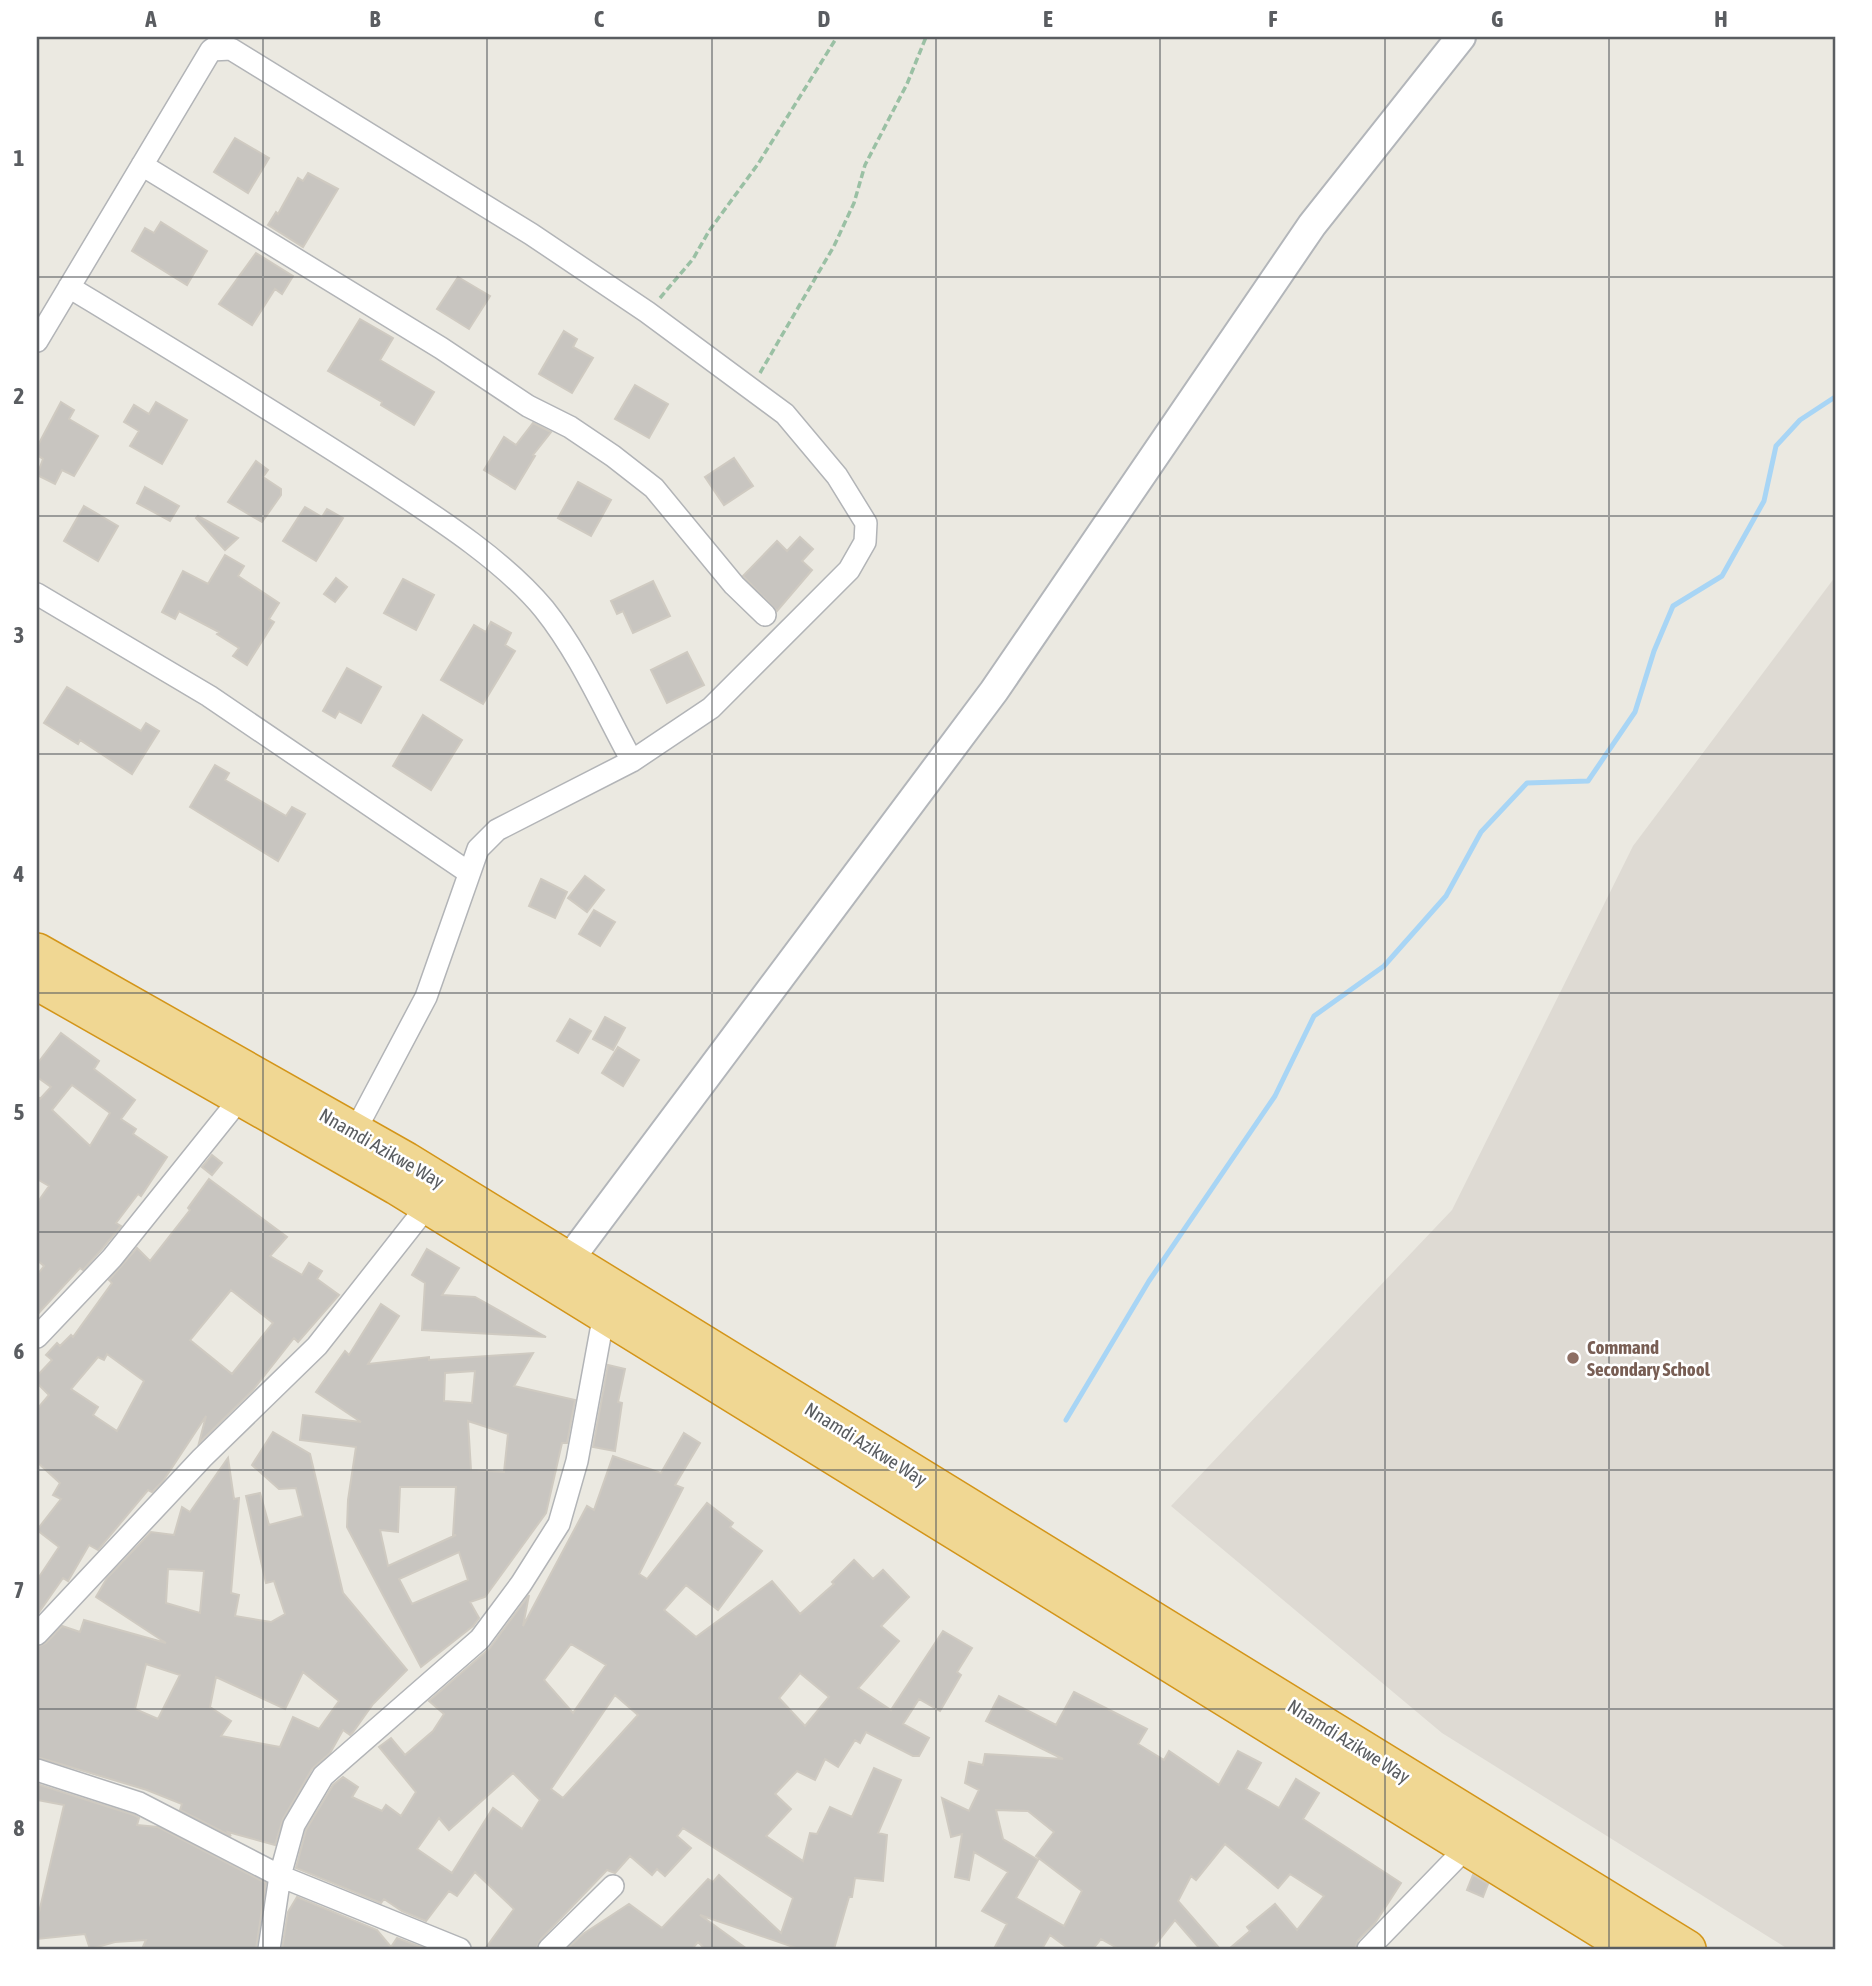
<svg xmlns="http://www.w3.org/2000/svg" width="1872" height="1986" viewBox="0 0 1872 1986" font-family="'Asap Condensed',sans-serif">
  <style>
    .education { fill: #dedad3 }
    .lines { fill: none; stroke-linecap: round; stroke-linejoin: round }
    .stream { stroke: #a8d5f5; stroke-width: 5 }
    .building { fill: #c8c5c0; stroke: #cfcac1; stroke-width: 2; fill-rule: evenodd }
    .street-casing { stroke: #b2b4b7; stroke-width: 24 }
    .secondary-casing { stroke: #b3b6ba; stroke-width: 32 }
    .highway-casing { stroke: #d39519; stroke-width: 40 }
    .path { stroke: #9ac0a4; stroke-width: 3.5; stroke-dasharray: 7 3.5; stroke-linecap: butt }
    .street { stroke: #fff; stroke-width: 21 }
    .secondary { stroke: #fff; stroke-width: 28 }
    .highway { stroke: #f0d793; stroke-width: 37 }
    .grid { fill: none; stroke: #5a5d61; stroke-width: 2; stroke-opacity: 0.55 }
    .education-dot { fill: #8d6e63; stroke: #fff; stroke-width: 2.5 }
    .labels { text-anchor: middle; stroke-width: 5; stroke-linejoin: round; paint-order: stroke }
    .street-label { font-size: 19px; fill: #5a5d61; stroke: #fff }
    .education-label { font-size: 19px; font-weight: bold; fill: #785e54; stroke: #fff; text-anchor: start }
    .neatline { fill: none; stroke: #5a5d61; stroke-width: 2.5 }
    .grid-label { font-size: 23px; text-anchor: middle; font-weight: bold; fill: #5a5d61 }
  </style>
  <rect width="100%" height="100%" fill="#ebe9e1"/>
  <path class="education" d="M1835,577V1949H1788L1442,1733L1171,1506L1452,1210L1633,846Z"/>
  <g class="lines">
    <path class="stream" d="M1066,1420L1149,1281L1275,1096L1314,1016L1384,966L1446,896L1481,832L1527,783L1588,781L1635,712L1654,651L1673,606L1722,576L1764,501L1776,446L1800,420L1835,397"/>
  </g>
  <path class="building" d="M235,138L269,158L248,193L214,172Z
    M308,173L338,189L303,247L268,225L276,212L278,214L298,178L303,181Z
    M161,222L207,251L187,285L132,251L145,228L154,233Z
    M256,253L293,276L282,294L275,289L252,325L219,304Z
    M458,277L490,296L469,329L437,309Z
    M360,319L393,338L380,360L434,392L414,425L381,405L382,402L328,371Z
    M564,331L577,339L573,347L593,358L572,393L539,374Z
    M635,385L668,404L649,438L615,419Z
    M61,402L74,410L69,419L98,436L74,476L62,470L55,484L37,475L43,459L37,455V447Z
    M156,402L187,420L162,464L130,446L139,431L124,422L134,405L149,414Z
    M533,423L551,432L533,455L535,456L515,489L484,470L504,437L516,445Z
    M734,458L753,486L724,505L705,477Z
    M256,461L268,470L263,477L281,489V495L262,522L228,502Z
    M578,482L611,500L591,536L558,518Z
    M145,487L179,506L170,521L137,503Z
    M84,506L118,526L98,561L64,541Z
    M305,507L322,517L327,509L343,518L316,561L283,541Z
    M198,516L238,538L225,550L196,518Z
    M800,537L813,549L802,561L812,570L777,611L743,576L777,541L787,551Z
    M225,555L244,566L238,576L279,603L269,619L274,622L247,665L233,656L239,648L217,634L219,632L179,611L175,619L162,612L183,571L208,584Z
    M336,578L347,587L335,602L324,594Z
    M403,579L434,595L416,630L384,613Z
    M653,581L670,616L633,633L623,611L617,614L611,601Z
    M491,622L511,633L505,645L515,651L483,704L441,680L474,625L486,632Z
    M687,652L704,685L667,703L651,670Z
    M347,668L381,687L361,723L339,711L335,718L323,711Z
    M67,687L141,731L146,723L159,731L132,774L80,740L78,744L44,723Z
    M423,715L462,740L431,790L393,766Z
    M215,765L229,773L225,780L286,816L292,807L305,814L278,861L190,807Z
    M585,876L604,890L587,912L568,898Z
    M541,879L567,892L555,918L529,906Z
    M594,910L615,922L600,946L579,934Z
    M605,1017L625,1028L613,1050L593,1039Z
    M570,1019L591,1031L578,1053L557,1041Z
    M61,1033L99,1061L94,1069L135,1100L121,1119L136,1129L133,1134L167,1157L141,1196L138,1194L116,1223L121,1226L102,1249L83,1270L80,1268L37,1315V1275L44,1266L37,1260V1203L49,1186L37,1179V1096L40,1099L51,1087L37,1077V1064ZM72,1085L110,1113L90,1146L52,1110Z
    M618,1047L639,1060L623,1086L602,1073Z
    M212,1155L222,1163L212,1175L202,1167Z
    M209,1179L287,1237L270,1256L302,1275L309,1263L322,1271L317,1279L339,1295L298,1342L294,1338L253,1390L199,1443L206,1416L163,1481L152,1492L148,1490L98,1550L89,1545L68,1581L63,1578L37,1615V1580L59,1547L37,1530L61,1499L53,1495L60,1483L37,1462V1409L49,1395L37,1383V1376L52,1360L46,1355L57,1343L60,1346L71,1335L73,1337L112,1283L109,1280L137,1248L150,1261L190,1210L188,1208ZM231,1290L273,1323L232,1374L190,1340ZM107,1354L144,1381L117,1431L93,1415L98,1407L71,1389L98,1357L104,1360Z
    M427,1249L459,1268L442,1295L475,1297L546,1337L422,1330L425,1283L412,1275Z
    M381,1304L399,1316L368,1364L429,1357V1360L533,1353L514,1386L575,1400L567,1443H562L546,1513L485,1597L470,1602L479,1618L473,1626L421,1667L347,1527L348,1500L356,1447L300,1440L303,1415L361,1422L316,1392L345,1351L349,1355ZM475,1371L472,1403L444,1401L445,1373ZM468,1421L508,1434L504,1472L471,1470ZM400,1487H456L453,1535H456L388,1566L380,1530L398,1532ZM459,1552L468,1580L412,1604L399,1579Z
    M608,1365L625,1369L618,1402L622,1403L615,1451L593,1447Z
    M273,1432L310,1454L343,1593L407,1670L373,1704L353,1732L350,1735L343,1730L330,1753L312,1769L283,1819L275,1845L228,1832L231,1836L180,1810L182,1804L147,1790L37,1757V1647L46,1643L62,1626L80,1632L84,1620L166,1643L96,1597L107,1578L151,1532L174,1535L182,1507L190,1512L228,1458L234,1499L239,1498L231,1593L239,1595L235,1616L271,1622L285,1614L274,1581L266,1583L246,1496L260,1493L269,1525L303,1516L296,1488L279,1489L252,1465ZM168,1569L204,1571L200,1613L166,1603ZM146,1664L180,1675L158,1719L135,1709ZM303,1672L339,1701L319,1729L293,1717L280,1747L221,1736L231,1721L210,1707L216,1677L285,1709Z
    M684,1433L700,1443L675,1485L683,1488L639,1574L647,1579L707,1503L733,1523L730,1527L762,1551L718,1610L686,1585L664,1610L696,1637L772,1581L800,1614L834,1584L832,1582L854,1560L873,1579L883,1570L909,1597L881,1626L899,1641L858,1688L891,1710L943,1631L972,1648L957,1672L961,1675L940,1711L919,1699L903,1724L929,1738L919,1756H913L866,1732L860,1743L855,1740L838,1767L825,1759L815,1780L797,1771L775,1794L791,1809L766,1836L803,1861L810,1833L817,1834L830,1807L852,1817L874,1768L901,1780L878,1833L887,1835L883,1881L855,1878L852,1897H849L834,1949H799L700,1915L747,1949H705L698,1942L692,1949H567L583,1934L629,1904L662,1928L708,1879L713,1882L719,1875L781,1933L793,1898L683,1828L677,1836L691,1848L665,1876L657,1869L652,1875L630,1856L615,1873L607,1870L540,1940L536,1949H485L514,1909L475,1872L457,1896L449,1891L426,1921L402,1911L384,1899L381,1903L296,1868L306,1830L333,1785L343,1777L358,1787L352,1797L382,1811L386,1805L401,1816L416,1792L379,1747L391,1738L405,1755L433,1731L444,1714L429,1701L489,1649L529,1595L523,1626L587,1506L594,1510L613,1456L661,1473ZM571,1644L606,1665L573,1713L544,1680ZM800,1673L829,1697L805,1726L779,1698ZM615,1695L638,1715L563,1798L551,1789ZM513,1773L540,1800L522,1829L493,1808L452,1873L417,1849L439,1818L449,1830Z
    M1074,1692L1147,1729L1138,1744L1164,1760L1169,1751L1219,1785L1238,1751L1261,1763L1246,1789L1279,1808L1296,1779L1319,1793L1303,1819L1401,1883L1375,1923L1358,1940L1355,1949H1229L1250,1931L1247,1927L1275,1904L1297,1930L1324,1896L1290,1874L1278,1888L1225,1844L1196,1880L1191,1876L1178,1901L1220,1949H1200L1175,1920L1152,1949H1119L1101,1939L1093,1949H1069L1050,1935L1042,1949H994L1007,1924L982,1911L1008,1872L974,1852L969,1880L955,1877L962,1834L951,1837L942,1798L969,1811L979,1790L965,1783L969,1762L983,1765L985,1754L1063,1759L986,1721L999,1696L1056,1725ZM996,1810L1028,1811L1054,1832L1036,1856L1082,1891L1064,1926L1016,1898L1038,1860L1003,1839Z
    M37,1784L134,1815L139,1818L137,1825L158,1827L266,1883L256,1949H142L146,1940L115,1942L90,1949L85,1934L37,1939V1921L64,1805L37,1800Z
    M1473,1875L1488,1884L1483,1897L1467,1890Z
    M297,1897L377,1930L391,1947L397,1938L426,1949H282L288,1912Z"/>
  <g class="lines">
    <g class="street-casing">
      <path id="street" d="M211,50L231,49L531,234L647,312L785,414L837,476L866,523L865,542L849,570L711,708L632,761L497,830L478,849L426,997L355,1131
        M142,165L441,348L528,406L570,427L613,456L654,488L734,585L765,615
        M69,287C171,349 272,410 372,475C428,512 501,557 544,609C580,654 604,710 632,761
        M37,341L211,50L221,43
        M37,594L209,696L468,872
        M37,1337L112,1258L242,1096
        M37,1634L202,1458L317,1346L428,1205
        M37,1770L139,1803L280,1876L460,1949
        M269,1949L280,1876L294,1825L323,1776L480,1639L521,1584L559,1524L577,1461L604,1314
        M549,1949L613,1886
        M1368,1949L1467,1847"/>
    </g>
    <g class="secondary-casing">
      <path id="secondary" d="M568,1261L994,691L1312,225L1461,37"/>
    </g>
    <g class="highway-casing">
      <path id="highway" d="M37,952L406,1161L1687,1949
        M37,981L397,1186L1633,1949"/>
    </g>
    <path class="path" d="M660,298L693,259L709,231L758,164L837,37
      M760,373L834,246L854,203L865,165L907,84L926,37"/>
    <use href="#street" class="street"/>
    <use href="#secondary" class="secondary"/>
    <use href="#highway" class="highway"/>
  </g>
  <path class="grid" d="M263,37V1949M487,37V1949M712,37V1949M936,37V1949M1160,37V1949M1385,37V1949M1609,37V1949M37,277H1835M37,516H1835M37,754H1835M37,993H1835M37,1232H1835M37,1470H1835M37,1709H1835"/>
  <circle class="education-dot" cx="1573" cy="1358" r="7"/>
  <g class="labels">
    <g class="street-label">
      <text transform="translate(382 1148) rotate(30)" y="7">Nnamdi Azikwe Way</text>
      <text transform="translate(866 1444) rotate(32)" y="7">Nnamdi Azikwe Way</text>
      <text transform="translate(1349 1741) rotate(32)" y="7">Nnamdi Azikwe Way</text>
    </g>
    <g class="education-label">
      <text x="1587" y="1354">Command<tspan x="1587" dy="22">Secondary School</tspan></text>
    </g>
  </g>
  <rect width="1872" height="1986" fill="none" stroke="#ffffff" stroke-width="77"/>
  <rect x="38" y="38" width="1796" height="1910" class="neatline"/>
  <g class="grid-label">
    <text x="151" y="27">A</text>
    <text x="375" y="27">B</text>
    <text x="599" y="27">C</text>
    <text x="824" y="27">D</text>
    <text x="1048" y="27">E</text>
    <text x="1273" y="27">F</text>
    <text x="1497" y="27">G</text>
    <text x="1721" y="27">H</text>
    <text x="19" y="166">1</text>
    <text x="19" y="404">2</text>
    <text x="19" y="643">3</text>
    <text x="19" y="882">4</text>
    <text x="19" y="1120">5</text>
    <text x="19" y="1359">6</text>
    <text x="19" y="1598">7</text>
    <text x="19" y="1836">8</text>
  </g>
</svg>
